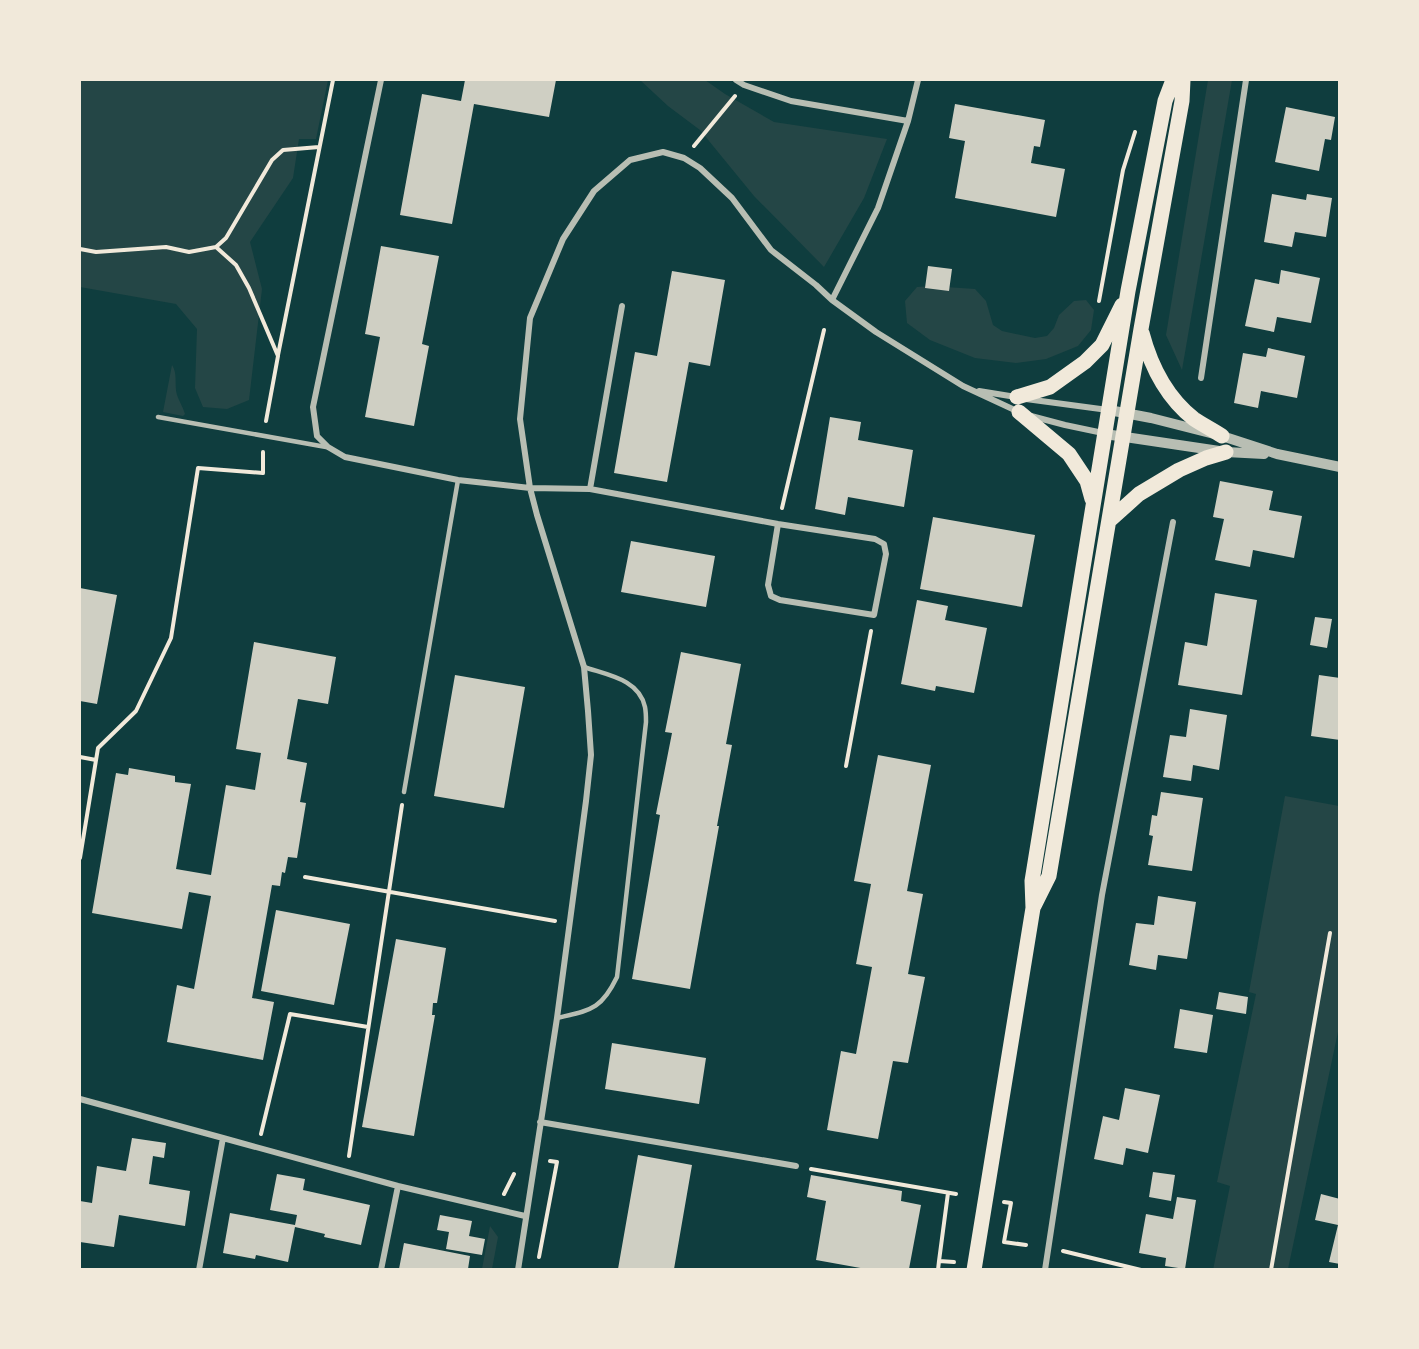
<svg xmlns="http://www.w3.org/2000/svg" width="1419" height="1349" viewBox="0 0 1419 1349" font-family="Helvetica,sans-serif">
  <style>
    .green { fill: #244646 }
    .building { fill: #cfcfc3 }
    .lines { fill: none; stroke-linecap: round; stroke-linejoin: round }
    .path { stroke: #f1e9da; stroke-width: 4 }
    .service { stroke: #b8beb3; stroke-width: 4.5 }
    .minor { stroke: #b8beb3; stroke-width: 6 }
    .tertiary { stroke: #b8beb3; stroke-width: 10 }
    .primary { stroke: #f1e9da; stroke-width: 15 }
  </style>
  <rect width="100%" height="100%" fill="#0f3d3e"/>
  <path class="green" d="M80,80H328L316,139H299L293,178L250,242L262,289L249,400L227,409L203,407L195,388L197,329L176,304L80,287Z
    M640,80H705L725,94L774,122L887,139L864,198L824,267L754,196L700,130L668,106Z
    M1208,80H1232L1182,370L1166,335Z
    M931,286L975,289L986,301L993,325L1002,331L1035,338L1047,336L1054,328L1059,315L1074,301L1086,300L1094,310L1091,330L1078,346L1046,359L1016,363L975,358L930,340L907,323L905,301L917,287Z
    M172,365C178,374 174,385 177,395C179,401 183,407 185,414L183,416L163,412Z
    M1285,796L1339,806V1027L1288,1269L1213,1270L1230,1186L1217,1182L1256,994L1249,992Z
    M490,1226L498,1237L492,1269H482Z"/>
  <path class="building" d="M465,80H556L549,117L474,104L452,224L400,215L422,94L461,101Z
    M955,104L1045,120L1040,147L1034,146L1031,163L1065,169L1056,217L955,198L965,141L949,138Z
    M1286,107L1335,117L1331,140L1325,139L1319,171L1275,162Z
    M1272,194L1306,200L1307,194L1332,198L1326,237L1295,232L1292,247L1264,242Z
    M381,246L439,256L422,344L429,346L414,426L365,417L380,337L365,334Z
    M928,266L952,269L949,291L925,288Z
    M1281,270L1320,278L1311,323L1277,317L1274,332L1245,326L1255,279L1279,284Z
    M672,271L725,280L710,366L689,362L667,482L614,473L635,352L657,356Z
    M1268,348L1305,356L1297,398L1261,391L1258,408L1234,403L1243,353L1266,357Z
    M830,417L861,422L858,440L913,450L904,507L848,497L845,515L815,509Z
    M1220,481L1273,491L1269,510L1302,516L1294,558L1253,550L1250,567L1215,560L1224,519L1213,517Z
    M933,517L1035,535L1022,607L920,589Z
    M631,541L715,556L706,607L621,592Z
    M80,588L117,595L97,704L80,701Z
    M1215,593L1257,600L1242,695L1178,685L1185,642L1207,646Z
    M917,600L948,606L945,620L987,628L974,693L936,686L935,691L901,684Z
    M1315,617L1332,619L1327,648L1310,645Z
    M254,642L336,657L328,704L298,699L287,759L307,763L300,802L306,803L297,858L288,857L285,873L282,872L280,886L272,885L252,998L274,1002L263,1060L167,1042L177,985L194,989L211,896L189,892L182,929L92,913L116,773L128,775L129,768L175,776V782L191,784L176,869L211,875L226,785L255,790L261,753L236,749Z
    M681,652L741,664L726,744L732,745L717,826H719L690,989L632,979L660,815L656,814L672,733L665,732Z
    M455,675L525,687L504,808L434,796Z
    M1319,675L1340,678V740L1311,736Z
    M1190,709L1227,715L1219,770L1193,765L1191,781L1163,777L1170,735L1186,737Z
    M878,755L931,765L907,891L923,894L908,974L925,977L908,1063L893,1061L878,1139L827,1130L841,1051L856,1054L872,967L856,964L871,884L854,881Z
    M1161,792L1203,798L1192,871L1148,865L1153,836L1149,835L1152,815L1157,816Z
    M1158,896L1196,902L1187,959L1158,955L1156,970L1129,965L1136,923L1154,925Z
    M276,910L350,924L334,1005L261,991Z
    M396,939L446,948L437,1003H433L432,1015H435L414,1136L362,1127Z
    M1219,992L1248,997L1246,1014L1216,1009Z
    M1180,1009L1213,1015L1207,1053L1174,1048Z
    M612,1043L706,1058L699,1104L605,1089Z
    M1125,1088L1160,1095L1148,1153L1126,1148L1123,1165L1094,1159L1103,1116L1119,1120Z
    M132,1138L166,1143L164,1158L153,1156L149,1184L190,1191L185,1226L119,1215L114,1247L80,1242V1201L92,1203L97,1166L126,1171Z
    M638,1155L692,1165L674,1269H618Z
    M1153,1172L1175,1175L1171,1201L1149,1197Z
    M277,1174L305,1179L303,1190L370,1205L361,1245L324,1237L325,1234L295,1227L288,1262L256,1255L255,1259L223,1253L230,1213L295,1225L297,1215L270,1210Z
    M811,1175L902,1191L901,1201L921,1205L909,1269H866L816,1260L826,1201L807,1197Z
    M1321,1194L1340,1199V1264L1329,1262L1338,1225L1315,1220Z
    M1177,1197L1196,1200L1185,1269L1165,1266L1166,1258L1139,1253L1146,1214L1173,1219Z
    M440,1215L472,1221L469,1236L485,1239L482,1255L446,1249L449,1232L437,1230Z
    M404,1243L470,1256L468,1269H399Z"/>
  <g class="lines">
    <path class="path" d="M694,146L735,96
      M216,247L226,238L272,160L283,150L319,147
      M80,249L96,252L166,247L189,252L216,247L236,265L249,288L278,356L266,421
      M1099,301L1123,170L1135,132
      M278,355L333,80
      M782,508L824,330
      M80,757L96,760
      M846,766L871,631
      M80,858L98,748L136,711L171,638L198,468L263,473V452
      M305,877L555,921
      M261,1134L290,1014L368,1027
      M349,1156L402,805
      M811,1169L956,1194
      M504,1194L514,1174
      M1004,1202L1011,1203L1004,1242L1026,1245
      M1063,1251L1141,1270
      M539,1257L557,1162L550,1161
      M939,1261L948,1193
      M938,1270L939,1261L954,1262
      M1271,1270L1330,933"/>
    <path class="service" d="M158,417L326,447
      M404,792L458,480
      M557,1018C591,1010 601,1010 617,977L646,722C646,717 646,712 645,707C639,679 607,675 584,667"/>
    <path class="minor" d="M381,80L313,407L317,436L328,447L345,457L458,480L530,488L590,489L778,524L875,539L884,544L886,554L874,615L780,600L771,596L768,585L778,524
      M736,80L744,85L791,101L908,121
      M832,300L878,208L908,121L918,80
      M1201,378L1246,80
      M979,391L1016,397
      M1026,399L1108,410
      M1031,416L1065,425L1103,433
      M590,489L622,306
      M80,1099L223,1138
      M540,1122L796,1166
      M199,1270L223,1138L398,1186L525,1216
      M381,1270L398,1186
      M518,1270L557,1018L586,801L591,755L588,711L584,667L537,515L530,488L520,419L530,318L563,239L594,191L630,160L663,152L684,158L700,168L732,198L771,250L816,285L832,300L876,332L963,386L1019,412
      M1045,1270L1102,895L1173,522"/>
    <path class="tertiary" d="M1109,410L1151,418L1222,436L1277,454L1340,467
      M1105,434L1226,452L1264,454"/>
    <path class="primary" d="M1142,333C1151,367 1166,397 1194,419C1203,425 1213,430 1222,436
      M1017,397L1050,387L1085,362L1102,345L1122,305
      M1019,412L1069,454L1087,481L1092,499
      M1109,521L1139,494L1179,470L1206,458L1226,452
      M1034,906L1049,876L1141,329L1182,101L1183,80
      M974,1270L1033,908L1032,881L1128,291L1165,101L1173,80"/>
  </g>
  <rect width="1419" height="1349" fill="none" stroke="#f1e9da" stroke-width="162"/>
</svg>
